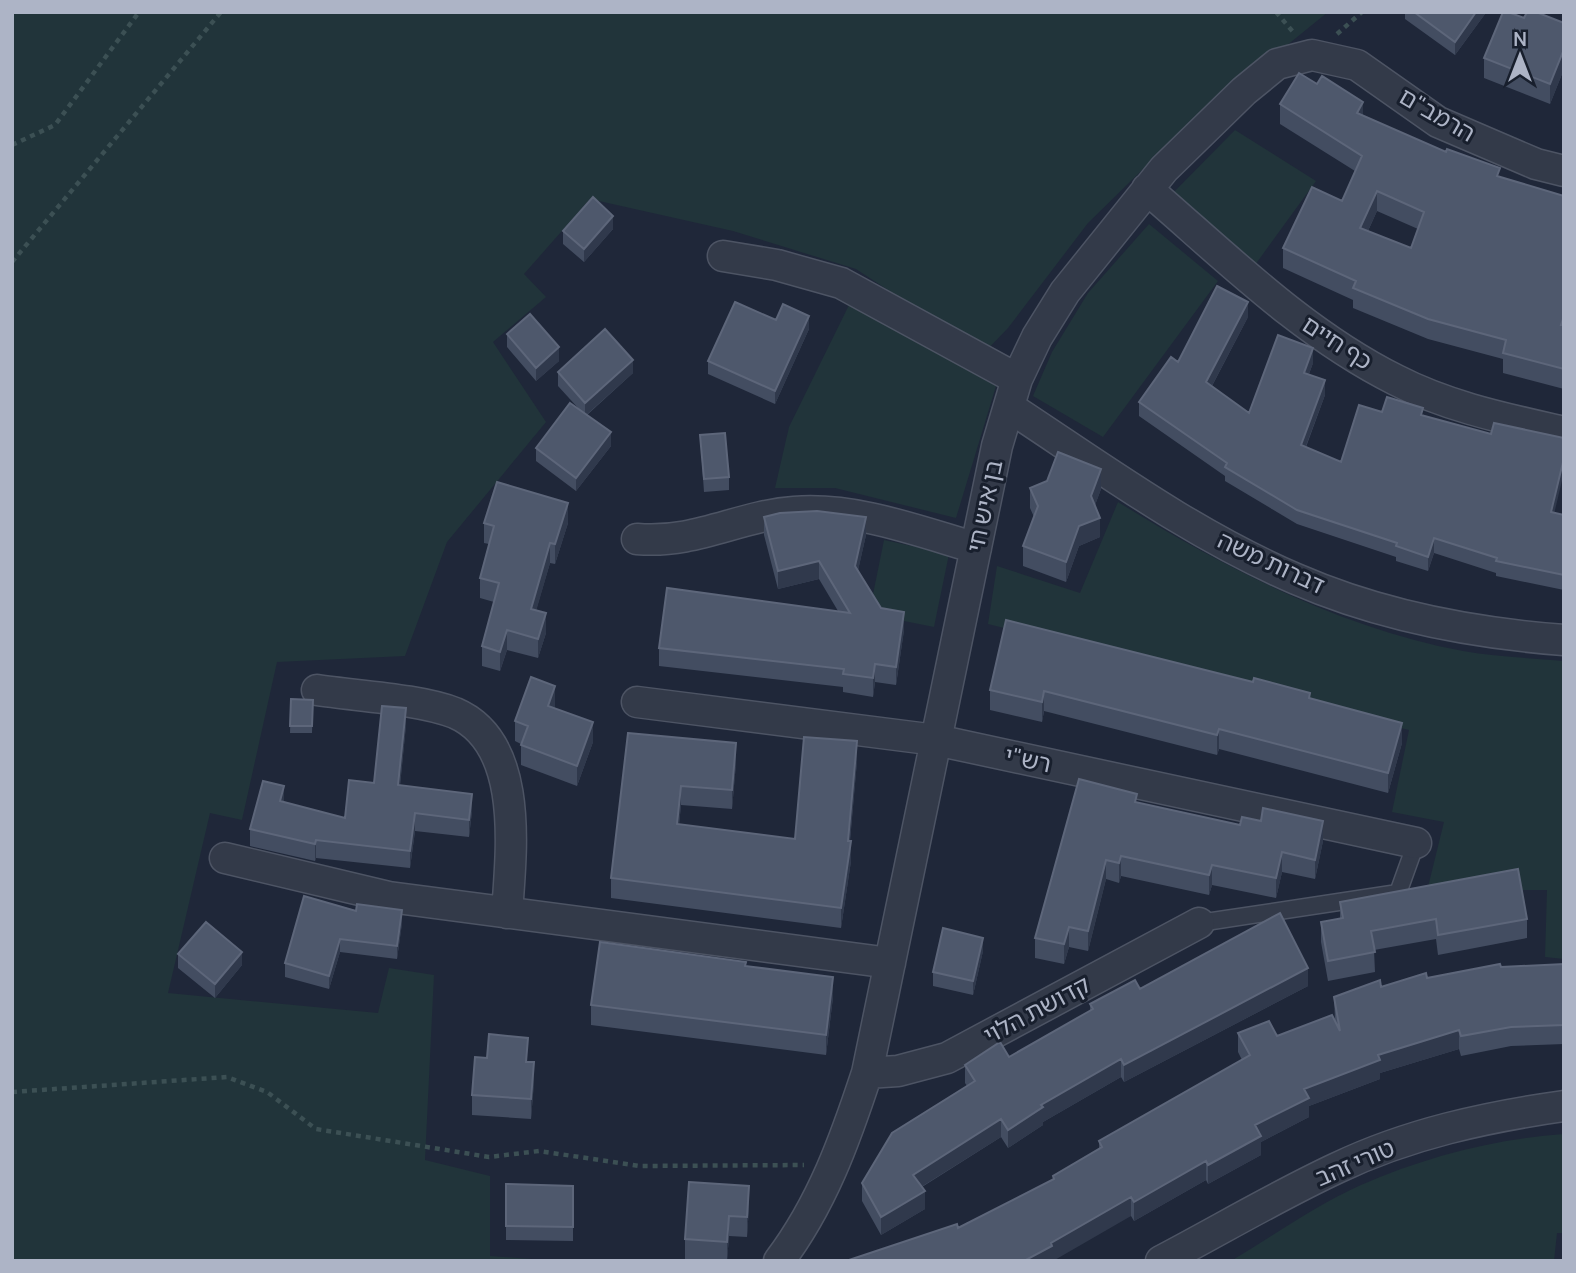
<svg xmlns="http://www.w3.org/2000/svg" width="1576" height="1273" viewBox="0 0 1576 1273" font-family="Manrope,'Noto Sans Hebrew',sans-serif">
  <style>
    .green { fill: #21343a }
    .lines { fill: none; stroke-linecap: round; stroke-linejoin: round }
    .service-casing { stroke: #4d5464; stroke-width: 19 }
    .minor-casing { stroke: #4d5464; stroke-width: 33 }
    .path { stroke: #3c5054; stroke-width: 4.5; stroke-dasharray: 5 5; stroke-linecap: butt }
    .service { stroke: #333a49; stroke-width: 16 }
    .minor { stroke: #333a49; stroke-width: 30 }
    .wall { fill: #434d61; fill-rule: evenodd }
    .shaded-wall { fill: #30394c }
    .building { fill: #4e586c; stroke: #5d667a; stroke-width: 2; fill-rule: evenodd }
    .labels { text-anchor: middle; stroke-width: 6; stroke-linejoin: round; paint-order: stroke }
    .street-label { font-size: 24px; fill: #adb4c6; stroke: #181f2d }
  </style>
  <rect width="100%" height="100%" fill="#1f2739"/>
  <path class="green" d="M12,12H1328L1186,127L1088,223L1008,328L984,353L856,269L733,231L590,199L524,274L546,297L493,342L546,422L447,542L405,656L277,662L242,820L210,813L168,993L378,1013L389,968L434,975L425,1160L490,1176V1256L560,1261H12Z
    M1235,130L1316,181L1255,265L1173,193Z
    M1149,224L1218,281L1103,437L1033,396L1052,352L1088,293Z
    M849,305L879,317L996,386L956,518L835,488H775L789,427Z
    M1118,502C1223,567 1340,628 1463,651C1496,657 1531,658 1564,661V959L1545,957L1547,890H1461L1426,895L1444,822L1392,812L1409,730L988,624L997,566L1080,593Z
    M884,540L949,554L934,627L869,614Z
    M1564,1134V1233H1557L1554,1261H1231C1273,1236 1316,1205 1361,1185C1425,1157 1494,1139 1564,1134Z"/>
  <g class="lines">
    <g class="service-casing">
      <path id="service" d="M1199,923L1398,893L1416,843"/>
    </g>
    <g class="minor-casing">
      <path id="minor" d="M1147,189C1226,257 1302,333 1396,380C1448,407 1507,419 1564,432
        M723,256L777,265L841,283L1017,379
        M1009,407C1102,468 1193,535 1296,579C1381,616 1471,633 1564,640
        M637,539C697,544 738,516 794,512C855,507 918,531 976,548
        M317,690C356,696 420,699 455,713C525,743 511,852 507,913
        M637,702L936,740L1416,843
        M225,858L389,897L890,963
        M867,1073L898,1071L947,1058L1199,923
        M779,1261C822,1204 845,1140 867,1073L997,446L1017,379L1037,337L1065,292L1164,169L1244,91L1277,64L1312,55L1357,65L1438,122L1536,164L1564,171
        M1161,1261C1220,1230 1277,1196 1337,1168C1408,1134 1486,1117 1564,1106"/>
    </g>
    <path class="path" d="M1276,12L1294,33
      M1337,34L1362,12
      M12,145L55,125L139,12
      M12,262L221,12
      M12,1092L227,1077L267,1092L316,1129L489,1157L539,1151L640,1166L804,1165"/>
    <use href="#service" class="service"/>
    <use href="#minor" class="minor"/>
  </g>
  <path class="wall" d="M1405,12H1485V14L1455,55L1405,19Z
    M1564,23V69L1550,104L1484,78V58Z
    M1280,104L1363,116L1500,177L1564,196V389L1503,373V359L1428,339L1353,308V300L1283,268V248L1342,201L1355,171L1280,124ZM1377,211L1418,229L1411,248L1368,231Z
    M613,229L584,262L563,244V231Z
    M1248,317L1212,386L1249,413L1313,363L1309,374L1325,395L1306,447L1341,462L1382,412L1423,416L1555,513L1564,515V590L1496,576V573L1434,553L1428,571L1396,561V557L1297,524L1225,481V476L1139,416V402L1178,362Z
    M776,320L809,329L775,404L708,374V361Z
    M507,334L559,361L536,381L507,347Z
    M558,372L633,373L587,415L611,446L576,491L536,461V448L579,409L558,386Z
    M700,435L729,477V490L704,492Z
    M1030,488L1101,489L1095,505L1100,537L1079,546L1066,582L1023,566V546L1034,517L1030,508Z
    M764,517L866,535L858,570L881,608L904,630L896,685L875,682L873,697L843,692V687L659,666V648L838,611L819,579L778,589L764,535Z
    M484,523H568L555,564L550,563L536,610L546,633L538,658L507,650L500,671L482,666V646L494,602L480,598V578L489,544L484,543Z
    M990,690L1310,698L1402,743L1388,793L1219,749L1217,755L1044,711L1042,722L990,710Z
    M291,699L313,700L312,733H290Z
    M555,706L554,708L593,742L577,786L521,765V744L515,741V721Z
    M406,725L400,786L472,811L469,837L415,831L410,868L316,858L315,861L250,846V829L345,818L374,783Z
    M628,733L736,763L732,809L681,805L679,825L795,839L857,761L850,841L851,861L841,928L611,898V878Z
    M1137,803L1240,825L1323,841L1315,879L1282,872L1276,898L1212,885L1209,895L1121,876L1119,883L1106,879L1088,951L1069,947L1064,964L1035,958V938Z
    M304,896L402,923L397,959L340,952L329,989L285,977V963Z
    M1340,902L1527,919V938L1438,955L1436,939L1374,950L1375,972L1328,981L1321,942V922L1340,919Z
    M983,951L973,995L933,986V972Z
    M178,954L242,965L215,998L178,968Z
    M1564,964V1044L1511,1046L1461,1056L1459,1049L1380,1073V1079L1309,1106V1117L1261,1142V1155L1208,1184L1206,1180L1134,1221L1131,1216L958,1228L1053,1180V1176L1099,1149V1141L1242,1060L1238,1052V1033L1277,1036L1335,1020L1334,997L1381,987L1501,967Z
    M746,966L833,997L826,1055L591,1025V1005Z
    M1308,986L1124,1082L1121,1077L1043,1122V1125L1008,1148L1001,1137L922,1187L925,1209L881,1235L862,1201V1183L967,1086L965,1083V1065L1009,1057L1090,1011V1004L1140,989Z
    M528,1062L534,1082L531,1119L472,1115V1095Z
    M506,1184L573,1186V1241L506,1240Z
    M749,1206L747,1237L729,1236L727,1261L685,1259V1239Z"/>
  <path class="shaded-wall" d="M1476,12H1485V14L1455,55V42Z
    M1564,49V69L1550,104V84Z
    M1363,102V122L1357,113Z
    M1377,191V211L1360,248V228Z
    M613,216V229L584,262V249Z
    M1248,302V317L1206,397V382Z
    M809,316V329L775,404V391Z
    M559,347V361L536,381V368Z
    M1313,348V363L1304,387V373Z
    M633,360V373L585,416V403Z
    M1325,380V395L1301,459V445Z
    M611,432V446L576,491V478Z
    M1564,458V472L1551,527V512Z
    M1101,469V489L1091,516V496Z
    M568,503V523L555,564V544Z
    M866,517V535L855,584V566Z
    M1100,518V537L1079,546L1066,582V562L1079,526Z
    M1434,538V553L1428,571V557Z
    M550,543V563L531,629V609Z
    M819,561V579L778,589V571Z
    M904,612V630L896,685V667Z
    M546,613V633L538,658V639Z
    M507,630V650L500,671V652Z
    M875,664V682L873,697V678Z
    M555,686V706L548,726V706Z
    M1044,691V711L1042,722V702Z
    M406,708V725L398,803V785Z
    M593,722V742L577,786V766Z
    M1402,723V743L1388,793V773Z
    M1219,729V749L1217,755V735Z
    M857,741V761L848,860V841Z
    M736,743V763L732,809V790Z
    M284,786V804L280,801Z
    M681,786V805L677,844V824Z
    M472,794V811L469,837V820Z
    M415,813V831L410,868V851Z
    M1323,821V841L1315,879V860Z
    M316,840V858L315,861V844Z
    M851,841V861L841,928V908Z
    M1282,852V872L1276,898V878Z
    M1121,856V876L1119,883V863Z
    M1106,860V879L1088,951V931Z
    M1212,865V885L1209,895V875Z
    M402,910V923L397,959V946Z
    M1069,927V947L1064,964V944Z
    M983,938V951L973,995V981Z
    M340,939V952L329,989V976Z
    M242,952V965L215,998V984Z
    M1308,968V986L1124,1082V1065Z
    M833,977V997L826,1055V1035Z
    M1459,1030V1049L1380,1073V1079L1309,1106V1117L1261,1142V1155L1208,1184V1165L1255,1125L1304,1089L1378,1055Z
    M1121,1059V1077L1043,1122V1125L1008,1148V1130L1041,1105Z
    M534,1062V1082L531,1119V1099Z
    M1001,1119V1137L913,1192V1175Z
    M1206,1161V1180L1134,1221V1202Z
    M749,1186V1206L747,1237V1217Z
    M925,1191V1209L881,1235V1217Z
    M1131,1197V1216L1053,1261H1024L1051,1243Z
    M729,1216V1236L727,1261V1242Z"/>
  <path class="building" d="M1414,12H1476L1455,42Z
    M1503,12H1508L1524,18L1527,12H1536L1564,23V49L1550,84L1484,58Z
    M1299,73L1317,84L1322,76L1363,102L1357,113L1446,152L1447,149L1500,168L1497,176L1564,196V316L1561,325H1564V369L1503,353L1506,340L1428,319L1353,288L1356,281L1283,248L1312,187L1342,201L1362,156L1280,104ZM1377,191L1424,212L1411,248L1360,228Z
    M593,197L613,216L584,249L563,231Z
    M1217,286L1248,302L1206,382L1249,413L1278,335L1313,348L1304,373L1325,380L1301,445L1341,462L1359,405L1382,412L1387,397L1423,408L1421,415L1491,434L1494,423L1564,438V458L1551,512L1564,515V575L1496,561L1497,558L1434,538L1428,557L1396,546L1397,543L1297,510L1225,467L1227,463L1139,402L1171,357L1178,362Z
    M735,302L776,320L783,304L809,316L775,391L708,361Z
    M530,314L559,347L536,368L507,334Z
    M605,329L633,360L585,403L558,372Z
    M570,403L611,432L576,478L536,448Z
    M725,433L729,477L704,479L700,435Z
    M1058,452L1101,469L1091,496L1100,518L1079,526L1066,562L1023,546L1038,506L1030,488L1047,481Z
    M497,482L568,503L555,544L550,543L531,609L546,613L538,639L507,630L500,652L482,646L499,583L480,578L494,526L484,523Z
    M817,511L866,517L855,566L881,608L904,612L896,667L875,664L873,678L843,674L844,669L659,648L667,588L850,613L819,561L778,571L764,517L780,513Z
    M1006,620L1253,682L1254,678L1310,693L1309,698L1402,723L1388,773L1219,729L1217,735L1044,691L1042,702L990,690Z
    M531,677L555,686L548,706L593,722L577,766L521,745L528,726L515,721Z
    M291,699L313,700L312,726H290Z
    M382,706L406,708L398,785L472,794L469,820L415,813L410,851L316,840L315,844L250,829L263,781L284,786L280,801L345,818L349,780L374,783Z
    M628,733L736,743L732,790L681,786L677,824L795,839L804,737L857,741L848,841H851L841,908L611,878Z
    M1079,779L1137,794L1135,802L1240,825L1242,817L1261,821L1263,808L1323,821L1315,860L1282,852L1276,878L1212,865L1209,875L1121,856L1119,863L1106,860L1088,931L1069,927L1064,944L1035,938Z
    M1518,869L1527,919L1438,935L1436,919L1371,931L1375,952L1328,961L1321,922L1343,918L1340,902Z
    M304,896L356,911L357,904L402,910L397,946L340,939L329,976L285,963Z
    M1280,913L1308,968L1124,1065L1121,1059L1041,1105L1043,1107L1008,1130L1001,1119L913,1175L925,1191L881,1217L862,1183L892,1133L975,1081L965,1065L1000,1042L1009,1057L1093,1009L1090,1004L1135,980L1140,989Z
    M206,922L242,952L215,984L178,954Z
    M943,928L983,938L973,981L933,972Z
    M600,942L746,962L745,966L833,977L826,1035L591,1005Z
    M1500,964L1501,967L1564,964V1025L1511,1027L1461,1036L1459,1030L1378,1055L1380,1060L1304,1089L1309,1098L1255,1125L1261,1136L1208,1165L1206,1161L1134,1202L1131,1197L1051,1243L1052,1246L1024,1261H846L957,1224L958,1228L1054,1179L1053,1176L1102,1147L1099,1141L1250,1055L1238,1033L1269,1021L1277,1036L1332,1015L1340,1031L1334,997L1380,980L1381,987L1426,973L1427,978Z
    M489,1034L528,1038L526,1062H534L531,1099L472,1095L475,1057L487,1058Z
    M689,1182L749,1186L747,1217L729,1216L727,1242L685,1239Z
    M506,1184L573,1186V1227L506,1226Z"/>
  <g class="labels">
    <g class="street-label">
      <text transform="translate(1437 115) rotate(30)" y="8">הרמב"ם</text>
      <text transform="translate(1337 343) rotate(33)" y="8">כף חיים</text>
      <text transform="translate(985 506) rotate(-78)" y="8">בן איש חי</text>
      <text transform="translate(1271 563) rotate(25)" y="8">דברות משה</text>
      <text transform="translate(1028 760) rotate(12)" y="8">רש"י</text>
      <text transform="translate(1037 1010) rotate(-28)" y="8">קדושת הלוי</text>
      <text transform="translate(1355 1163) rotate(-23)" y="8">טורי זהב</text>
    </g>
  </g>
  <rect width="1576" height="1273" fill="none" stroke="#adb4c6" stroke-width="28"/>
  <g transform="translate(1520 56)" stroke="#181f2d" stroke-width="5" paint-order="stroke">
  <path d="M0-5L12 26L0 18L-12 26Z" fill="#adb4c6"/>
  <text y="-10" font-size="19" font-weight="bold" text-anchor="middle" fill="#adb4c6">N</text>
  </g>
</svg>
